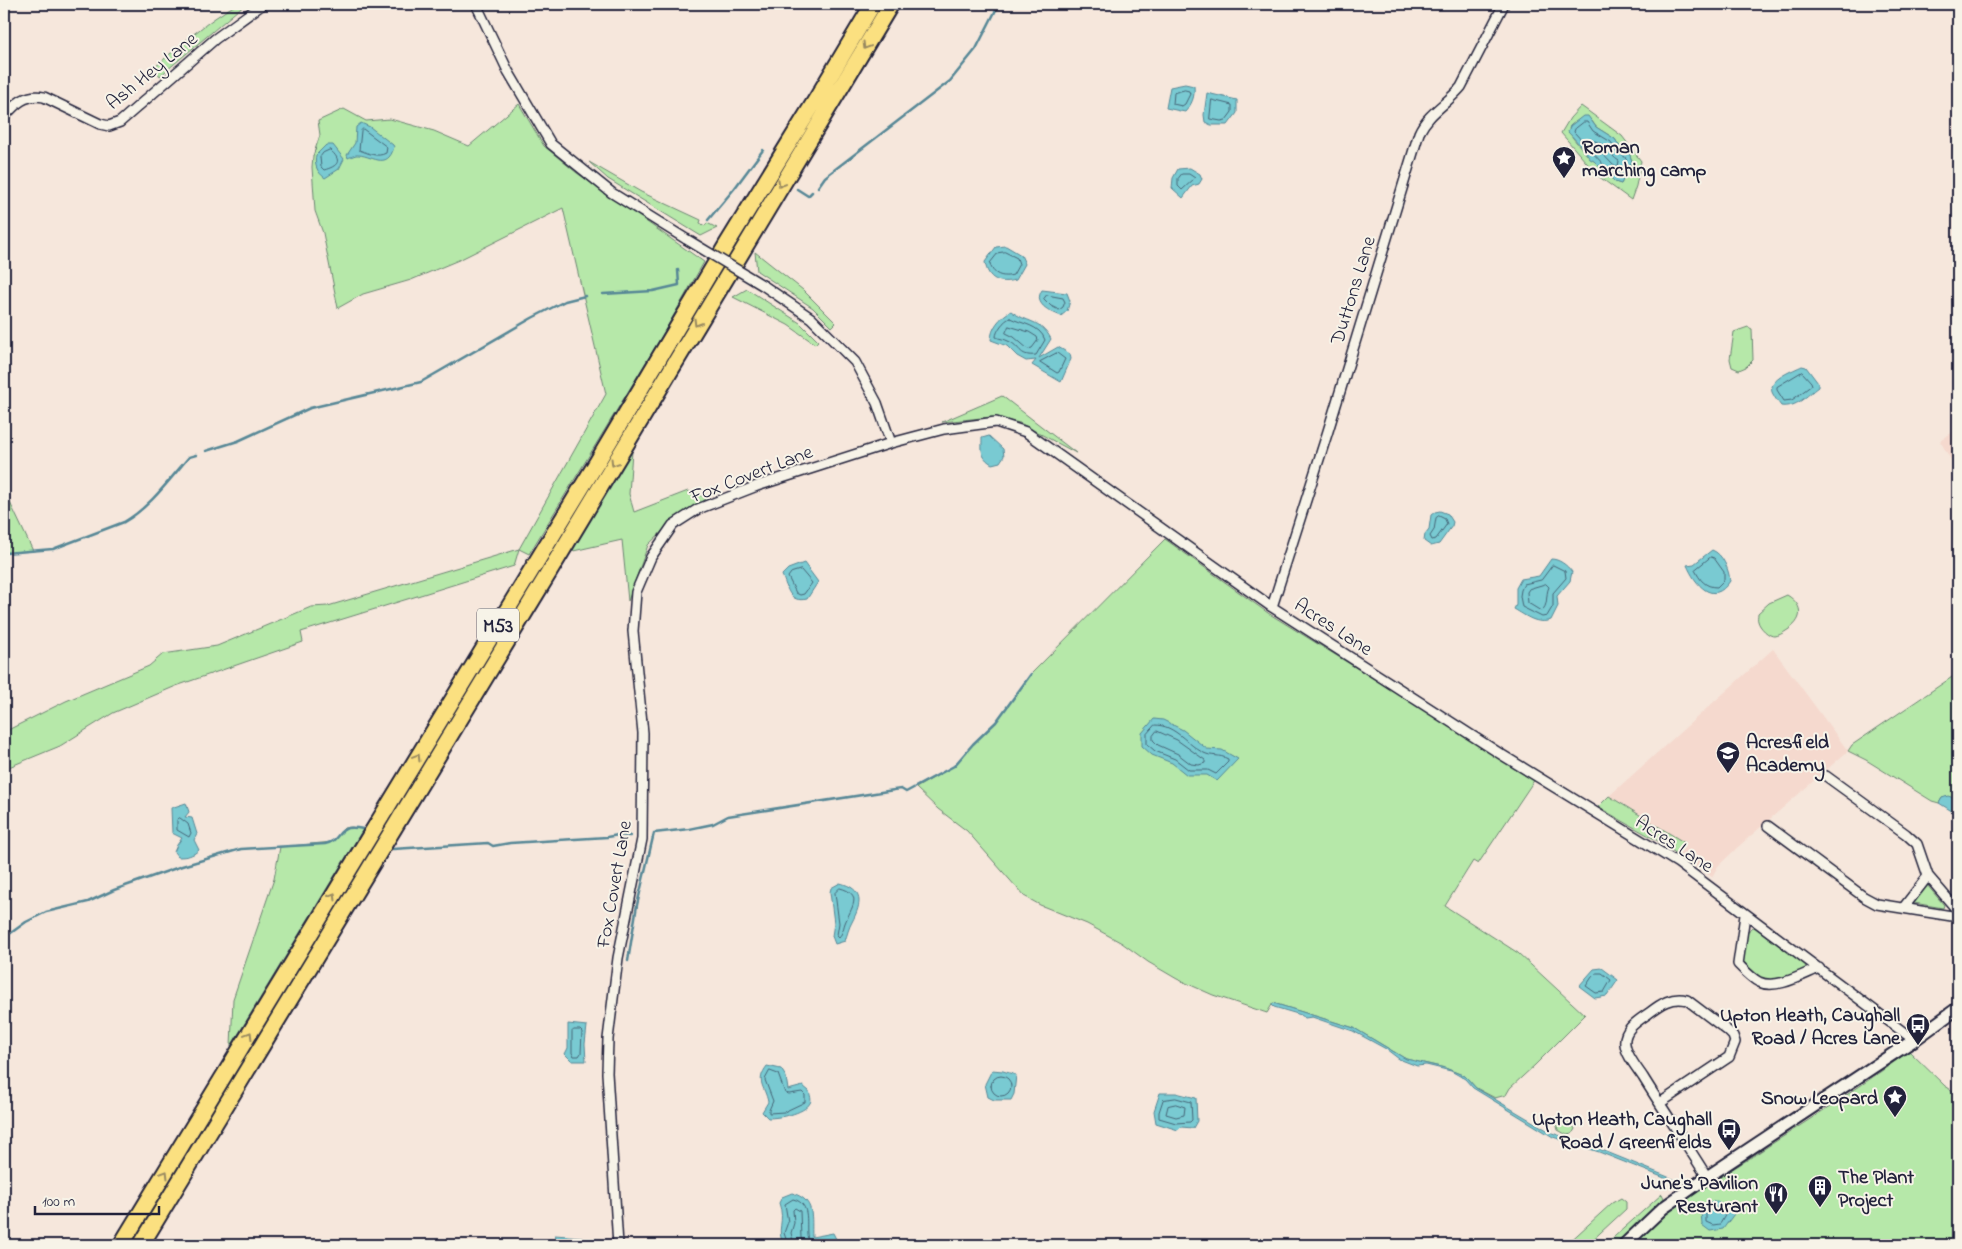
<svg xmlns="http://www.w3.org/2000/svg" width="1962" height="1249" viewBox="0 0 1962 1249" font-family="'Indie Flower',sans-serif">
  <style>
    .built { fill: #f5d9ce }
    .green { fill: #b6e8a9; stroke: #6c8572; fill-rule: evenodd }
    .water { fill: #79cad2; stroke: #568796 }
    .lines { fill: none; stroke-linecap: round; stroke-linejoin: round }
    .shore { stroke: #456577; stroke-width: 1 }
    .stream { stroke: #568796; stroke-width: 2.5 }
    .street-casing { stroke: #22223b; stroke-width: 12 }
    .secondary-casing { stroke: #22223b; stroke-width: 15 }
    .highway-casing { stroke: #22223b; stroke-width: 19 }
    .street { stroke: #f7f3e8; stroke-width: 9 }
    .secondary { stroke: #f7f3e8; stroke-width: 11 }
    .highway { stroke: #fbe080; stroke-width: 15 }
    .street-bridge-casing { stroke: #22223b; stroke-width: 12; stroke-linecap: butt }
    .street-bridge { stroke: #f7f3e8; stroke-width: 9 }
    .oneway { stroke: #998a61 }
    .labels { text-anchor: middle; stroke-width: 4; stroke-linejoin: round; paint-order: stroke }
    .shield { fill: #f7f3e8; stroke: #62616f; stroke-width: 1 }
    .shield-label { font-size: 19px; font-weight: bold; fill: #22223b }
    .street-label { font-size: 20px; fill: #22223b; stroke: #f7f3e8 }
    .poi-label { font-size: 20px; font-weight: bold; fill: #22223b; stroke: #f7f3e8; text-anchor: end }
  </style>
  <rect width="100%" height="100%" fill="#f6e7dc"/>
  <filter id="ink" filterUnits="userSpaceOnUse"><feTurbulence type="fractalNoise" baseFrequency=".02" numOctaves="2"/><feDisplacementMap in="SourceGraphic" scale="10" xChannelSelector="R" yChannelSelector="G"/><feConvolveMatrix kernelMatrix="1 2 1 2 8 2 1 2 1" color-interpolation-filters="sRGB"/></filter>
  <g filter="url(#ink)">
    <path class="built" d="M1958,428V472L1940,441Z
      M1773,649L1848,751L1739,846L1718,866L1712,877L1677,854L1685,843L1609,796Z"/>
    <path class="green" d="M237,4H245L160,76L154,68C180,45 207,21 237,4Z
      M519,104L544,146L577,173L704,262L662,336L529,554L519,549L514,566L301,632L303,642L176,686L113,713L60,746L4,769V732L66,701L149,666L163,654L217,646L311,607L328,606L519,549L606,394L563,208L461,259L411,280L363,294L338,308L323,233L315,211L312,167L313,156L320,135L318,121L344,109L366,121L390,119L434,131L469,146Z
      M1581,106L1622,136L1641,161L1636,186L1631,200L1598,176L1561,133L1570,118ZM1592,121L1596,127L1615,139L1621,149L1629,153L1632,161L1621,184L1615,182L1594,161C1590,159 1577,143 1573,138C1571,135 1570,130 1570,126L1575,122Z
      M589,162L641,192L701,220L700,223L705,226L707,223L717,228L701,236L608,179Z
      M755,252L803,290L836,323L832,327L813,308L757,271Z
      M747,289L800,323L818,341L815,344L788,325L733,297Z
      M1748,327L1752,329L1753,360L1746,367L1739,370L1732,367L1730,359L1734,332Z
      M1002,396L1076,453L1020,423L991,417L942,422Z
      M632,451L629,494L634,512L688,491L708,498L675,519L648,545L628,601L622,540L569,552Z
      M4,490L33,551L5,553L4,555Z
      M1165,539L1268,613L1535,779L1478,864L1473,861L1445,906L1518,953L1585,1015L1535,1065L1510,1088L1506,1095L1495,1098L1476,1088L1465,1076L1445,1068L1406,1059L1354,1028L1273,1003L1267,1013L1213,995L1177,979L1148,962L1122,943L1087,924L1040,905L1024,896L967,831L938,809L916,788L954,766L973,744L996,722L1031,674Z
      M1787,595C1805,606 1803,621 1786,631C1783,633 1778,636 1775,636C1769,637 1759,627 1758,621C1757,619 1758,616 1758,613L1769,603Z
      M1958,673V803L1954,798H1942L1939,803L1932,801L1866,760L1848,751L1852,745Z
      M1609,796L1685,843L1677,854L1658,841L1598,807Z
      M351,827L363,829L231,1046L233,999L274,879L280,847L332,842L344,828Z
      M1927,885L1944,905L1943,908L1914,903L1915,900Z
      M1752,927L1758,928L1805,962L1806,966L1803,972C1793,975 1776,984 1765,980C1759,978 1747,968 1744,963C1739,956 1746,931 1752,927Z
      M1909,1051L1945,1086L1958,1094V1245H1631C1665,1211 1707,1185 1747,1160C1802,1124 1857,1090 1909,1051Z
      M1562,1121L1573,1125L1575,1129L1572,1134L1567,1135L1558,1130L1557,1126Z
      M1662,1194L1664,1198L1663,1202L1616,1245H1605Z
      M1621,1198L1626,1202V1209L1587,1245H1566L1612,1203Z"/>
    <path class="water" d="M1185,84L1194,86C1195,97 1192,104 1185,112L1166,108L1170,87Z
      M1207,93L1237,100V113L1228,125H1211L1205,122L1204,115Z
      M1583,116H1588L1596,127L1615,139L1621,149L1629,153L1632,161L1621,184L1615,182L1594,161L1590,159L1581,146L1568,132L1570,126Z
      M361,123L370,127L393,145L394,147C387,172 371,154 356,155C353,156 350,157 348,158L347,155L355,143L356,127Z
      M326,145H333L344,159L339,169L325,178C317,172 314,165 316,155Z
      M1190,168L1200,174L1202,179L1199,184L1192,186L1183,198L1172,188L1173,178L1178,169Z
      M1006,246L1021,255L1025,264L1016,280C999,284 988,280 985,262L996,247Z
      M1042,290L1067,293L1070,301L1067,311L1061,316C1049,311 1033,304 1042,290Z
      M1011,311C1026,323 1041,319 1051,339L1039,358L1058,347L1070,354L1071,359L1061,382L1032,365L1036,360L1026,361L1017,356L1007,346L991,340C991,328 1000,317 1011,311Z
      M1802,366L1806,367L1818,383V387C1806,396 1797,408 1781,406C1778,402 1774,397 1772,392C1768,379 1794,370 1802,366Z
      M989,436L1003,449L1004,456L1000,462L992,464C980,457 982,450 982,438Z
      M1440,511L1448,514L1453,522L1452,526L1439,544L1431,546L1424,541L1425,534L1429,529L1431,515L1435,512Z
      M1712,550C1723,554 1729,570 1730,581C1713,607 1695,584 1687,565L1694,564Z
      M1551,559C1559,559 1567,565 1572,572L1570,581L1557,596L1558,606L1551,620C1537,625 1526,616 1514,609L1516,605V588L1521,579L1539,576Z
      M804,563L818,582L807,599C789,603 788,589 782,575L788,569Z
      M1154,719L1163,720L1183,730L1207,749L1222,750L1238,759L1217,781L1207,775H1187L1172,763L1152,755L1142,746V733Z
      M1948,796L1954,798L1958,803V815L1939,803L1942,798Z
      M186,803L189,812L185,817L192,818L197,834L194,840L199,850C192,856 187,857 178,857L174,852L177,845L182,838L172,833L171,808Z
      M840,883C864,889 862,903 852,922C849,927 847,935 845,941L835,944L832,936L834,923L830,892L831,888Z
      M1602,968L1618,980L1607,996L1595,998L1579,986L1594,969Z
      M1273,1003L1354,1028L1406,1059L1445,1068L1465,1076L1476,1088L1552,1133L1592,1146L1678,1181L1677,1183L1599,1152L1553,1137L1473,1088L1465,1079L1451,1071L1426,1065L1417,1066L1399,1059L1386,1049L1353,1031L1312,1017L1305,1018L1301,1015L1274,1007L1272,1005Z
      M568,1024L587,1026L585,1044L586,1061H572L565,1054L568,1048Z
      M767,1066L781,1069L786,1077L788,1090L803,1086L809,1091C810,1095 812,1100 810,1103C804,1114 778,1118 768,1118L762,1112L768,1102C765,1086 755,1082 767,1066Z
      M992,1070L1003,1071L1016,1075L1014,1094L1011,1100H994L988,1097L985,1084Z
      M1160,1093H1176L1196,1098L1197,1121L1193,1128L1181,1127L1178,1130L1156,1123L1154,1111Z
      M792,1193C816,1200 811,1217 812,1237L833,1233L839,1245H784C775,1230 786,1222 779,1203L782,1197Z
      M1717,1201L1732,1209L1734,1214L1723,1229L1710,1231L1702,1225L1701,1211L1707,1202Z
      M555,1235L581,1237L583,1245H558Z"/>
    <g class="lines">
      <path class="shore" d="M1185,90L1189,91L1190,94L1185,104L1182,106L1173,104L1174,93Z
        M1212,100L1232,105V112L1226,120L1221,121L1210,119Z
        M1584,122H1587L1593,131L1611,142L1617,152L1625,157L1627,162L1619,177H1616C1601,163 1588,147 1574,132L1575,129Z
        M363,129L387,147L386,153C377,158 368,153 359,150L361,131Z
        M1595,141C1606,144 1609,155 1619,161L1618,166H1614L1593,144Z
        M330,150C343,161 338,166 324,170L321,167L320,157L323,153Z
        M1182,174H1189L1195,178L1182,190L1178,186V179Z
        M1005,252L1017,258L1019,264L1013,275C1003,278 992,275 990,263L998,253Z
        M1047,295L1063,298L1065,302L1063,307L1059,310L1051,306L1044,299Z
        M1010,318C1022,324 1040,325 1045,340L1036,355C1018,357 1021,346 1008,341C1005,339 1000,339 996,337C996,331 1004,320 1010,318Z
        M1009,326L1029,332L1037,337L1038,340L1032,348L1028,349L1014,337L1006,333Z
        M1057,353L1065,359L1059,372L1057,373L1040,362Z
        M1802,372L1811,382L1812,385L1792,400L1784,401L1777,390V387Z
        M1439,516L1445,519L1447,524L1436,539L1432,540L1430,536L1434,530L1436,518Z
        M1711,557L1714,558L1724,572V580L1717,587C1705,587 1700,580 1695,570Z
        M1553,565L1565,571L1566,578L1553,593V606L1547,616L1542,617L1522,607L1520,596L1521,590L1524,584L1541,580Z
        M801,570L812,583L804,594L800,595L796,593L788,577L791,573Z
        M1546,584L1549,587C1545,595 1549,606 1541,611L1528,603L1527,592L1529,589Z
        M1155,725C1176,725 1187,745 1204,753C1212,757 1219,754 1228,759V762L1216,774L1208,770H1189L1175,759L1155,751L1147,744V734Z
        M1157,731L1177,740L1205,760V763L1199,765L1191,764L1178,754L1158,745L1153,740V736Z
        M180,818L188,824L191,833L189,837L177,830V820Z
        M840,888C864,894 851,908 845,923C843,929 843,933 839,937L837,935L839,923L835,893Z
        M1597,973H1602L1611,980L1604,992L1596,993L1586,986L1592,977Z
        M574,1030H580L582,1032L581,1053L579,1056H574L572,1053V1032Z
        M770,1071L778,1074L785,1093L789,1094L802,1092L805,1095V1102L784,1112L769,1113V1110L773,1101L765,1080Z
        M991 1086a10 10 0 1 1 20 0a10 10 0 1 1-20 0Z
        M1176,1098L1191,1102L1192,1120L1190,1122L1176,1123L1159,1118V1112L1163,1100Z
        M1176,1104L1185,1107L1184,1115L1176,1117L1166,1114L1168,1106Z
        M1711,1207H1716L1727,1212L1720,1224L1713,1225L1706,1222V1213Z
        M788,1245L784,1233L788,1222L785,1204L793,1199C813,1204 804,1225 808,1240L817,1242L830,1240L834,1245
        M794,1245L791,1233L794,1223L793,1210L795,1208L800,1211L801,1238L805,1245"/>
      <path class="stream" d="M818,187L825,177L950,81L976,49L999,4
        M797,189L808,196L812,192
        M708,220L734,189L763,150
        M603,294L653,291L679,285L678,270
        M206,451L238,441L310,408L421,382L532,318L565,301L585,296
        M4,555L5,553L53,549L124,522C150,507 169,480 189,457L196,455
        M393,849L488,843L493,846L510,843L607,837L618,835L630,836
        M4,938L26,922L46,912L88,902L114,890L182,866L241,849L325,844C344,840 334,823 363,829
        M628,961L637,905L654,833L689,829L713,824L728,816L894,790L901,789L906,792L954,766L973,744L996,722L1031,674
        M582,1240H601L606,1243L605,1245"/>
      <g class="street-casing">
        <path id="street" d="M476,4L508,71L551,144L612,193L686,239
          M4,117C15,104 26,93 44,97L100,124L109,126L120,122L215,39L263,4
          M764,286L811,318L855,362L877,403L891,443
          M1272,607L1328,431L1419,133C1428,113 1447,104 1461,87L1504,4
          M1826,776L1906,834L1917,844L1928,876L1904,907
          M1768,826L1864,897L1877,904L1958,917
          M1928,876L1958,911
          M1745,915L1738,964C1744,970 1751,978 1759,982C1776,990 1802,975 1819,968
          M1660,1103L1729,1057L1735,1042L1733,1036L1728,1031L1687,1000C1672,996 1661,1004 1649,1013C1639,1020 1623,1029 1625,1044C1626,1055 1637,1068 1643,1077C1664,1111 1686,1143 1707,1177
          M618,1245L607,1073L608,1039L618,958L642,839L643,733L633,631L636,592L651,557L673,525L698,509L757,486L891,443L944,429L996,422L1026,432L1272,607L1499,753L1678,863L1914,1040"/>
      </g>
      <g class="secondary-casing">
        <path id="secondary" d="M1624,1245L1663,1208L1707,1177L1914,1040L1958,1008"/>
      </g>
      <g class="highway-casing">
        <path id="highway" d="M121,1245L596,464L727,244L817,98L873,4
          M141,1245C393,833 642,418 891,4"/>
      </g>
      <use href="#street" class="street"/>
      <use href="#secondary" class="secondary"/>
      <use href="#highway" class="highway"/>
      <g class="street-bridge-casing">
        <path id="street-bridge" d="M686,239L764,286"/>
      </g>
      <use href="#street-bridge" class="street-bridge"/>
    </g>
    <defs><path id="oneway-chevron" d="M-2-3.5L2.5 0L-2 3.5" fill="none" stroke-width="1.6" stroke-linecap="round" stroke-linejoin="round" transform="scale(1.25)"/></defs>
    <g class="oneway">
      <use href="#oneway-chevron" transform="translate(866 46) rotate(121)"/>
      <use href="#oneway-chevron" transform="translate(781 184) rotate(121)"/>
      <use href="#oneway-chevron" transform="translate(697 323) rotate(121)"/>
      <use href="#oneway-chevron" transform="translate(614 463) rotate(121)"/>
      <use href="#oneway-chevron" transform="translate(417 757) rotate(-59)"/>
      <use href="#oneway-chevron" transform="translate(333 896) rotate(-59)"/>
      <use href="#oneway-chevron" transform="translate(249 1035) rotate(-59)"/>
      <use href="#oneway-chevron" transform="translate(165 1174) rotate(-59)"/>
    </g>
  </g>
  <defs>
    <g id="sight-pin" transform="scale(1.25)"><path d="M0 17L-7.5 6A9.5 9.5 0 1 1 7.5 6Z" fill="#22223b" stroke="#f7f3e8"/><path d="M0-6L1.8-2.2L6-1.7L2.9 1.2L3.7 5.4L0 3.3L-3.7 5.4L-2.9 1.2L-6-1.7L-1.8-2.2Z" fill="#fff"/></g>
    <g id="school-pin" transform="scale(1.25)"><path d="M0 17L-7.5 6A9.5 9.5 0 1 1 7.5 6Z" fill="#22223b" stroke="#f7f3e8"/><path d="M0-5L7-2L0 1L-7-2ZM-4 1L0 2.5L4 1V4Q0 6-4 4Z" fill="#fff"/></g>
    <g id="bus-pin" transform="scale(1.25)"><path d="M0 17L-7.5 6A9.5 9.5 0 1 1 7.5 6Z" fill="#22223b" stroke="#f7f3e8"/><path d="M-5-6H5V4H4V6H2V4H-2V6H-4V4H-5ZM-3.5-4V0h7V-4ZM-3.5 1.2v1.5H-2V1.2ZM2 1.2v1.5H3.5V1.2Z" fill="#fff"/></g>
    <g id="building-pin" transform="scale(1.25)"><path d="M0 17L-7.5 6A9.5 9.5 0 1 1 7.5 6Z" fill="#22223b" stroke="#f7f3e8"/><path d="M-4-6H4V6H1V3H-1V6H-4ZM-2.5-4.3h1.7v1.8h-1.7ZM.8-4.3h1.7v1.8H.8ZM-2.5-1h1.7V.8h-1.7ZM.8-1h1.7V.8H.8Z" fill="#fff"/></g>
    <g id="restaurant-pin" transform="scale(1.25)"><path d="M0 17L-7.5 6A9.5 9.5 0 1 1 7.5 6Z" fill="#22223b" stroke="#f7f3e8"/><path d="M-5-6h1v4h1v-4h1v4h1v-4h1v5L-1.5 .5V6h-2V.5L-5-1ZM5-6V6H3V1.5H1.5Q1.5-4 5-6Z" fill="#fff"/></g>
  </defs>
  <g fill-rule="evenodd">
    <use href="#sight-pin" x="1564" y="158"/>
    <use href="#school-pin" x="1728" y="753"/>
    <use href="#bus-pin" x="1918" y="1025"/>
    <use href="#sight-pin" x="1895" y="1097"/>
    <use href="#bus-pin" x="1729" y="1130"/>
    <use href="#building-pin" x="1820" y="1187"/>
    <use href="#restaurant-pin" x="1776" y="1194"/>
  </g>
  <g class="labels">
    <rect class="shield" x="477" y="608.5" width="42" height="33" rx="4"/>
    <g class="shield-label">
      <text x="498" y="632">M53</text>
    </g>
    <g class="street-label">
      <text transform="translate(151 70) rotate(-39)" y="7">Ash Hey Lane</text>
      <text transform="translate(1352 290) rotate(-73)" y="7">Duttons Lane</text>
      <text transform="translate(751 473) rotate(-21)" y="7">Fox Covert Lane</text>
      <text transform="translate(1334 626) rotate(33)" y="7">Acres Lane</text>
      <text transform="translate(1675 843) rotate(33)" y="7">Acres Lane</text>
      <text transform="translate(613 884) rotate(-80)" y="7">Fox Covert Lane</text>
    </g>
    <g class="poi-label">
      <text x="1582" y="153" text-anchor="start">Roman<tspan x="1582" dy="23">marching camp</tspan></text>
      <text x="1746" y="748" text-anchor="start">Acresfield<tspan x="1746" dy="23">Academy</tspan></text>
      <text x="1900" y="1021">Upton Heath, Caughall<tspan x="1900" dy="23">Road / Acres Lane</tspan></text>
      <text x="1878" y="1104">Snow Leopard</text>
      <text x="1712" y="1125">Upton Heath, Caughall<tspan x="1712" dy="23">Road / Greenfields</tspan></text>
      <text x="1838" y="1183" text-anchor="start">The Plant<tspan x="1838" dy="23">Project</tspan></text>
      <text x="1758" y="1189">June's Pavilion<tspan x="1758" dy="23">Resturant</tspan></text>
    </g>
  </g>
  <rect width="1962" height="1249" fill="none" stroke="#f7f3e8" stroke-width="20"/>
  <rect x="10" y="10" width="1942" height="1229" fill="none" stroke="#22223b" stroke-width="2" filter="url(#ink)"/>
  <path d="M35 1206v8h124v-8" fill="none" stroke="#22223b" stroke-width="2.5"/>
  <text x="42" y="1206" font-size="15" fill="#22223b" stroke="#f7f3e8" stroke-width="4" paint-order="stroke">100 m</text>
</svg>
